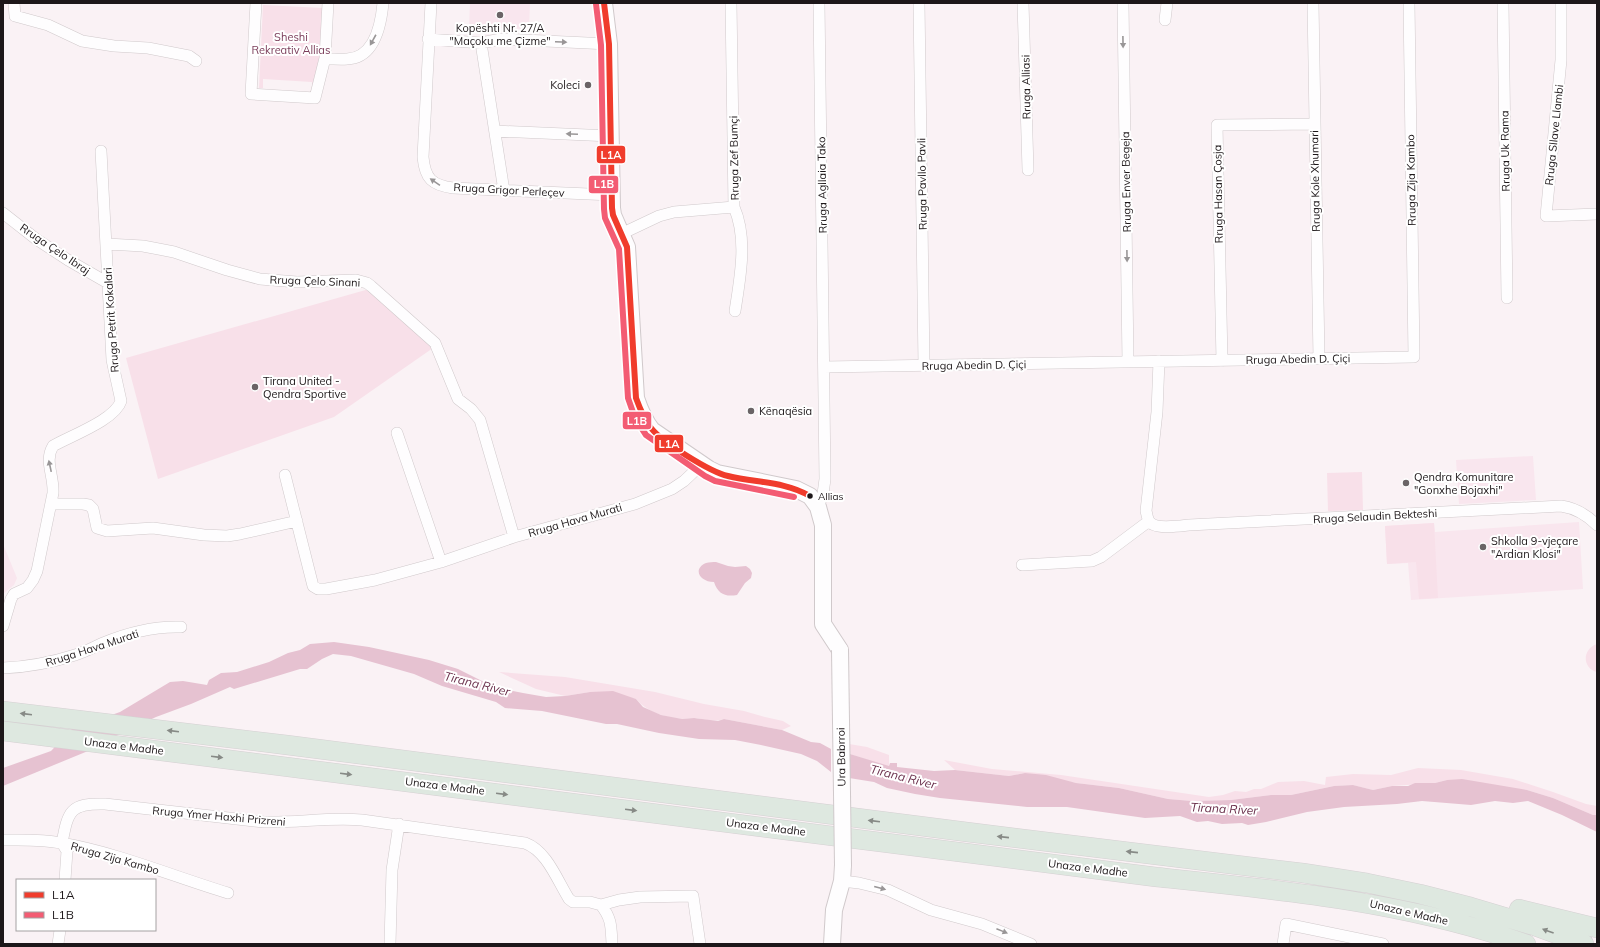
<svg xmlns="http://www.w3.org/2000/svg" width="1600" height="947" viewBox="0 0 1600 947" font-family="Mulish,sans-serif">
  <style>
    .built { fill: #f9e6ee }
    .green { fill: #f8e0e9 }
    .water { fill: #e6c2d1 }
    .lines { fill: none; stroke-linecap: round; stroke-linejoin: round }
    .minor-casing { stroke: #d0c9cb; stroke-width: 12 }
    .secondary-casing { stroke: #d0c9cb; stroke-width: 18 }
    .trunk-casing { stroke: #d5d0d2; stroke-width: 20 }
    .minor { stroke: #fefdfe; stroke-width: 11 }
    .secondary { stroke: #fefdfe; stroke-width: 16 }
    .trunk { stroke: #dee8e0; stroke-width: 19 }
    .secondary-bridge-casing { stroke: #d0c9cb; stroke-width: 18; stroke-linecap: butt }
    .secondary-bridge { stroke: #fefdfe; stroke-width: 16 }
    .bus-1-casing { stroke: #fff; stroke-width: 9 }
    .bus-2-casing { stroke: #fff; stroke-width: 9 }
    .bus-1 { stroke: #f03c2c; stroke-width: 6 }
    .bus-2 { stroke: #f35c73; stroke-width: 6 }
    .oneway { fill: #999697 }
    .oneway2 { fill: #878a86 }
    .poi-dot { fill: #6a6466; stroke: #fff; stroke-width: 1.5 }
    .bus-dot { fill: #1d1719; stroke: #fff; stroke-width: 1.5 }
    .labels { text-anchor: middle; stroke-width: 4; stroke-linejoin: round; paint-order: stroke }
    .bus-label { font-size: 10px; fill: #1d1719; stroke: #fff; text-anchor: start }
    .poi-label { font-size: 11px; fill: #1d1719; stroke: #fff; text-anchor: start }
    .park-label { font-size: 11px; fill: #7b3d5a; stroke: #fff }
    .street-label { font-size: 11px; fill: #1d1719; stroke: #fff }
    .water-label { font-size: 12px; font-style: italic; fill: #692e4a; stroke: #fff }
    .line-badge { stroke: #fff; stroke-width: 1.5 }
    .badge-label { font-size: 11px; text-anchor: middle; font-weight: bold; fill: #fff }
  </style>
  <rect width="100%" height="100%" fill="#faf2f5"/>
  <path class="built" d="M470,3H530L529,29L469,27Z
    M1533,456L1536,500L1459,504L1456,460Z
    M1579,522L1583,589L1411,600L1408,563L1387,564L1385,526L1434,523L1435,532Z
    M3,544L17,578L14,585L3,594Z"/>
  <path class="green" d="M263,5L323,8L319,91H312V82L263,79V88H259Z
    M369,289L433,348L334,417L158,479L126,358Z
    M1362,472L1363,510L1328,511L1327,473Z
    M1434,523L1438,598L1419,599L1416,562L1387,564L1385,526Z
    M1597,644V672C1582,668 1582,649 1597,644Z
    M499,672L565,677L655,692L704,704L744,711L765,717L783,721L791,726L782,730L724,719C715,722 706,720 697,718C691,718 686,719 681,719C664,717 647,712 636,699L590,692L565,696L536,689Z
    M849,744L867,747L889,755V767L850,754Z
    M944,760L992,769L1061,775L1209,797L1223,795L1235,791L1246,792L1254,789H1261L1278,782L1304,781L1325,785L1326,777L1353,774L1391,775L1418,768L1461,770L1513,779L1553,792L1586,804L1597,806V815H1593L1553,798L1527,790L1447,780L1435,783L1392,786L1373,790L1353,785L1334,786L1291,795H1271L1231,800L1192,801L1168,799L1119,788L1076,783L1025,773L1009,776L955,770Z"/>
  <path class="water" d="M716,562L728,566L735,567L746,566L750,569L752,573L751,578L745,583L737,595C725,597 718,594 714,582C700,582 692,569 706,563C709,562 713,562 716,562Z
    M334,642L369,647L429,660L458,669L494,687L523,693L546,697L565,696L590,692L613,691L636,699L643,707L661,715L682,719L694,718L718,721L724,719L782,730L811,742L820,743L831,749V772L817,761L801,754L761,745L735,740L699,739L659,733L617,724H606L542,711L505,708L496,702L442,686L414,674L351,656L333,654L322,659L307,669H300L234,689L230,687L191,704L156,717L88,749V751L3,786V768L51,751L72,729L120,712L170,682L183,681L207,685L209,680L221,673L237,672L269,662L288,653L300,650L310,644Z
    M850,754L889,766L890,763H897V767L934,771L955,770L1009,776L1025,773L1046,775L1076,783L1119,788L1168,799L1192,801L1231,800L1271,795H1291L1334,786L1353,785L1373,790L1392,786H1408L1415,783H1435L1447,780L1462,779L1527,790L1553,798L1593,815H1597V832L1562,815L1528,801L1513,803L1495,801L1471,805L1422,801L1397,804L1344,807L1307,812L1266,822L1248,825L1242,823L1222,824L1208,821L1197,822L1180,816L1145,818L1067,807H1027L940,798L915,794L887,788L874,782L849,778Z"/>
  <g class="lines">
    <g class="minor-casing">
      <path id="minor" d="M14,3L15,16L48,25L82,41L114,46L148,48L189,56L196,61
        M256,3L251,94L315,98L325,58L328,3
        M431,3L423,157C425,179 432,185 453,188L612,195
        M731,3L734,207C748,239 740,278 735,311
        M919,3L924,366
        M1023,3L1028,170
        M1123,3L1128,362
        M1313,3L1319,359
        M1503,3L1507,298
        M1561,3V60L1546,216L1597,214
        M1165,20L1167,3
        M428,39L481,43L501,39L609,44
        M481,43L504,191
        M325,58C332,59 340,60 347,59C375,58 381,25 383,3
        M495,131L611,136
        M3,213L36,239L68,260L108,283
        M621,234L659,216L674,212L734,207
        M107,244L143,246L174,252L227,270L260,279L297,282L356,280L367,283L371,286L435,343L458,399L471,409L480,420L514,537
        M1159,361L1157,412L1146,511C1147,514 1147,518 1149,521C1154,530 1180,526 1189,525L1561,506C1575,508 1587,515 1597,525
        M1222,361L1217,125L1314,124
        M824,367L1414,357L1409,3
        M397,433L441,562
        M285,475L313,586L318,589H326L375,580L441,562L514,537L635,504L672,489L684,481L702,464
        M51,504H83L89,505L93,509L97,528L107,531L153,528L204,535L227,536L240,534L297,521
        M818,507L823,494L825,479L819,3
        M1022,565L1092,561L1101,557L1149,521
        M3,626L11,599L14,594L27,588L33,580L37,571L53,493C54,475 44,461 53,446C70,436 115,420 121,401L112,360L101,151
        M3,668C29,667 50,663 75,655C85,652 94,647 103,643C127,633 155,626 181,627
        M3,840C22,840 42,839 61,843C118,853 172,876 228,893
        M62,843C68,811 70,803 105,804L264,822C297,823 329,817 362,820L525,843C547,851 557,880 569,899L573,902H590L601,905L619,900L640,897L693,896L700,944
        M62,843L67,851L65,880
        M842,881L859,883L888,890L931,910L982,924L1031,944
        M601,905C612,919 611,927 612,944
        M58,944L60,930
        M390,944L392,870L399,824
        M1283,944L1286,924L1383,944"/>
    </g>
    <g class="secondary-casing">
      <path id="secondary" d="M604,3L609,44L612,208L613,215L627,247L636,398C640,410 644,420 652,430L709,469L717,473L796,489L810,496L818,507L823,525V624L840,650
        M832,944L834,910L842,881L843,865"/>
    </g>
    <g class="trunk-casing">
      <path id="trunk" d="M3,711L287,745L967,832L1303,873L1367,883L1420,894L1471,907L1535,926L1584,944
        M3,731L1156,877C1281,890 1407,902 1526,944
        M1519,909L1597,928"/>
    </g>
    <use href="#minor" class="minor"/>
    <use href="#secondary" class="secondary"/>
    <use href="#trunk" class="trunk"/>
    <g class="secondary-bridge-casing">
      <path id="secondary-bridge" d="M840,650L843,865"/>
    </g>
    <use href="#secondary-bridge" class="secondary-bridge"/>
    <g class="bus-1-casing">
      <path id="bus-1" d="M604,3L609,44L612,208L613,215L627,247L636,398C640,409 644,419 651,428C662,442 710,472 728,476C756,483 784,481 810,496"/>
    </g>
    <g class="bus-2-casing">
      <path id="bus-2" d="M596,4L601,45L604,209L605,218L619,249L628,398L635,418L646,435L705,476L715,481L794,497"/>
    </g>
    <use href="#bus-1" class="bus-1"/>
    <use href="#bus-2" class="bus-2"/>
  </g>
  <defs><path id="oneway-solid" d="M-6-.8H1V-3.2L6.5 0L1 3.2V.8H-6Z"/></defs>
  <g class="oneway">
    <use href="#oneway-solid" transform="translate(373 40) rotate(119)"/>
    <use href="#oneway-solid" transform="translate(561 42) rotate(3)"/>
    <use href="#oneway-solid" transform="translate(1123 42) rotate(89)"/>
    <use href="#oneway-solid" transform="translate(572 134) rotate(-178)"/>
    <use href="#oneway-solid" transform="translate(435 182) rotate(-146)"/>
    <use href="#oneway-solid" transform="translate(1127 256) rotate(89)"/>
    <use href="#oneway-solid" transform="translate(50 466) rotate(-102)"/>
    <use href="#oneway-solid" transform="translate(880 888) rotate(15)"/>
    <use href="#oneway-solid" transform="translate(1002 931) rotate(22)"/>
  </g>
  <g class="oneway2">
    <use href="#oneway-solid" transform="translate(26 714) rotate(-173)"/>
    <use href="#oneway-solid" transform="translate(173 731) rotate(-173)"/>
    <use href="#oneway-solid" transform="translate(217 757) rotate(7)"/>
    <use href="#oneway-solid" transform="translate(346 774) rotate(7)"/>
    <use href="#oneway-solid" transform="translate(502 794) rotate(7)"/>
    <use href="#oneway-solid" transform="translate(631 810) rotate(7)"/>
    <use href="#oneway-solid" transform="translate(874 821) rotate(-173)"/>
    <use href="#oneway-solid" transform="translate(1003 837) rotate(-174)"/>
    <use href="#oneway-solid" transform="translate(1132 852) rotate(-174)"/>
    <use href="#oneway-solid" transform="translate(1548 931) rotate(-160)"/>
  </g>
  <g class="poi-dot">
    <circle cx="500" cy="15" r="4"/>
    <circle cx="588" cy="85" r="4"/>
    <circle cx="255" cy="387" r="4"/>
    <circle cx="751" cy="411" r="4"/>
    <circle cx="1406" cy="483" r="4"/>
    <circle cx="1483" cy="547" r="4"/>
  </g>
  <circle class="bus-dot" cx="810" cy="496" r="3.5"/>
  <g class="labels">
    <g class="bus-label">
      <text x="818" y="500">Allias</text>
    </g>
    <g class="poi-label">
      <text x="500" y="32" text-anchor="middle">Kopështi Nr. 27/A<tspan x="500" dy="13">"Maçoku me Çizme"</tspan></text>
      <text x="580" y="89" text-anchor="end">Koleci</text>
      <text x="263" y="385">Tirana United -<tspan x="263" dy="13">Qendra Sportive</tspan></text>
      <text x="759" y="415">Kënaqësia</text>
      <text x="1414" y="481">Qendra Komunitare<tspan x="1414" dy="13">"Gonxhe Bojaxhi"</tspan></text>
      <text x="1491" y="545">Shkolla 9-vjeçare<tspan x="1491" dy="13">"Ardian Klosi"</tspan></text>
    </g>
    <g class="park-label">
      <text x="291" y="41">Sheshi<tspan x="291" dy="13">Rekreativ Allias</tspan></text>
    </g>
    <g class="street-label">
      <text transform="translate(1026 87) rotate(-91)" y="4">Rruga Alliasi</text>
      <text transform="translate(1554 135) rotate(-84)" y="4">Rruga Sllave Llambi</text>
      <text transform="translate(1505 151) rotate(-91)" y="4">Rruga Uk Rama</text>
      <text transform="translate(734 158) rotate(-91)" y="4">Rruga Zef Bumçi</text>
      <text transform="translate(1411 180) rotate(-91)" y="4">Rruga Zija Kambo</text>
      <text transform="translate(1315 181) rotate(-91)" y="4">Rruga Kole Xhumari</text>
      <text transform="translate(1126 182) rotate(-91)" y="4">Rruga Enver Begeja</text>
      <text transform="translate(922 184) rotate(-91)" y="4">Rruga Pavllo Pavli</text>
      <text transform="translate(822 185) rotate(-91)" y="4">Rruga Agllaia Tako</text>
      <text transform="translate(509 190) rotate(3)" y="4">Rruga Grigor Perleçev</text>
      <text transform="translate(1218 194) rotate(-91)" y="4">Rruga Hasan Çosja</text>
      <text transform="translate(55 249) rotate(34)" y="4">Rruga Çelo Ibraj</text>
      <text transform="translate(315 281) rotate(2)" y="4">Rruga Çelo Sinani</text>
      <text transform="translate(111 320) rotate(-94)" y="4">Rruga Petrit Kokalari</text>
      <text transform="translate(1298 359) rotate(-1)" y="4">Rruga Abedin D. Çiçi</text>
      <text transform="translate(974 365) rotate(-1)" y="4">Rruga Abedin D. Çiçi</text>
      <text transform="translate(1375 516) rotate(-3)" y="4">Rruga Selaudin Bekteshi</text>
      <text transform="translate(575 520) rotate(-16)" y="4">Rruga Hava Murati</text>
      <text transform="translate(92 648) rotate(-18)" y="4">Rruga Hava Murati</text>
      <text transform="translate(124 746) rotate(7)" y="4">Unaza e Madhe</text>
      <text transform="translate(841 757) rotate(-91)" y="4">Ura Babrroi</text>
      <text transform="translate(445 786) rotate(7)" y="4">Unaza e Madhe</text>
      <text transform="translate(219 816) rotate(5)" y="4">Rruga Ymer Haxhi Prizreni</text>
      <text transform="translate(766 827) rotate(7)" y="4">Unaza e Madhe</text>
      <text transform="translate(115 858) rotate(16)" y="4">Rruga Zija Kambo</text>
      <text transform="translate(1088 868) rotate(7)" y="4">Unaza e Madhe</text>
      <text transform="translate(1409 912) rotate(13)" y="4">Unaza e Madhe</text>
    </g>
    <g class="water-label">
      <text transform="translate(477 684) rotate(14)" y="4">Tirana River</text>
      <text transform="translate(903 777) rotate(14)" y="4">Tirana River</text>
      <text transform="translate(1224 809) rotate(3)" y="4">Tirana River</text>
    </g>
  </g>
  <g class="line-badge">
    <rect x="596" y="145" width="30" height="19" rx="4" fill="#f03c2c"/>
    <rect x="588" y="175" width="31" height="19" rx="4" fill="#f35c73"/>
    <rect x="622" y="411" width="30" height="19" rx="4" fill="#f35c73"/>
    <rect x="654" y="434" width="30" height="19" rx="4" fill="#f03c2c"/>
  </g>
  <g class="badge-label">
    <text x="611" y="159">L1A</text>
    <text x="604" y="188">L1B</text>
    <text x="637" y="425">L1B</text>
    <text x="669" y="448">L1A</text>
  </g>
  <rect width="1600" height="947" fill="none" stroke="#1d1719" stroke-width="8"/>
  <rect x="16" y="879" width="140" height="52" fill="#ffffff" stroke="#a5a2a3"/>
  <rect x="24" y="892" width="20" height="6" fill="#f03c2c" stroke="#a5a2a3"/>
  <text x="52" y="899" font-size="12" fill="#1d1719">L1A</text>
  <rect x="24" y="912" width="20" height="6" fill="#f35c73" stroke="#a5a2a3"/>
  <text x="52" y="919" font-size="12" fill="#1d1719">L1B</text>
</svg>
